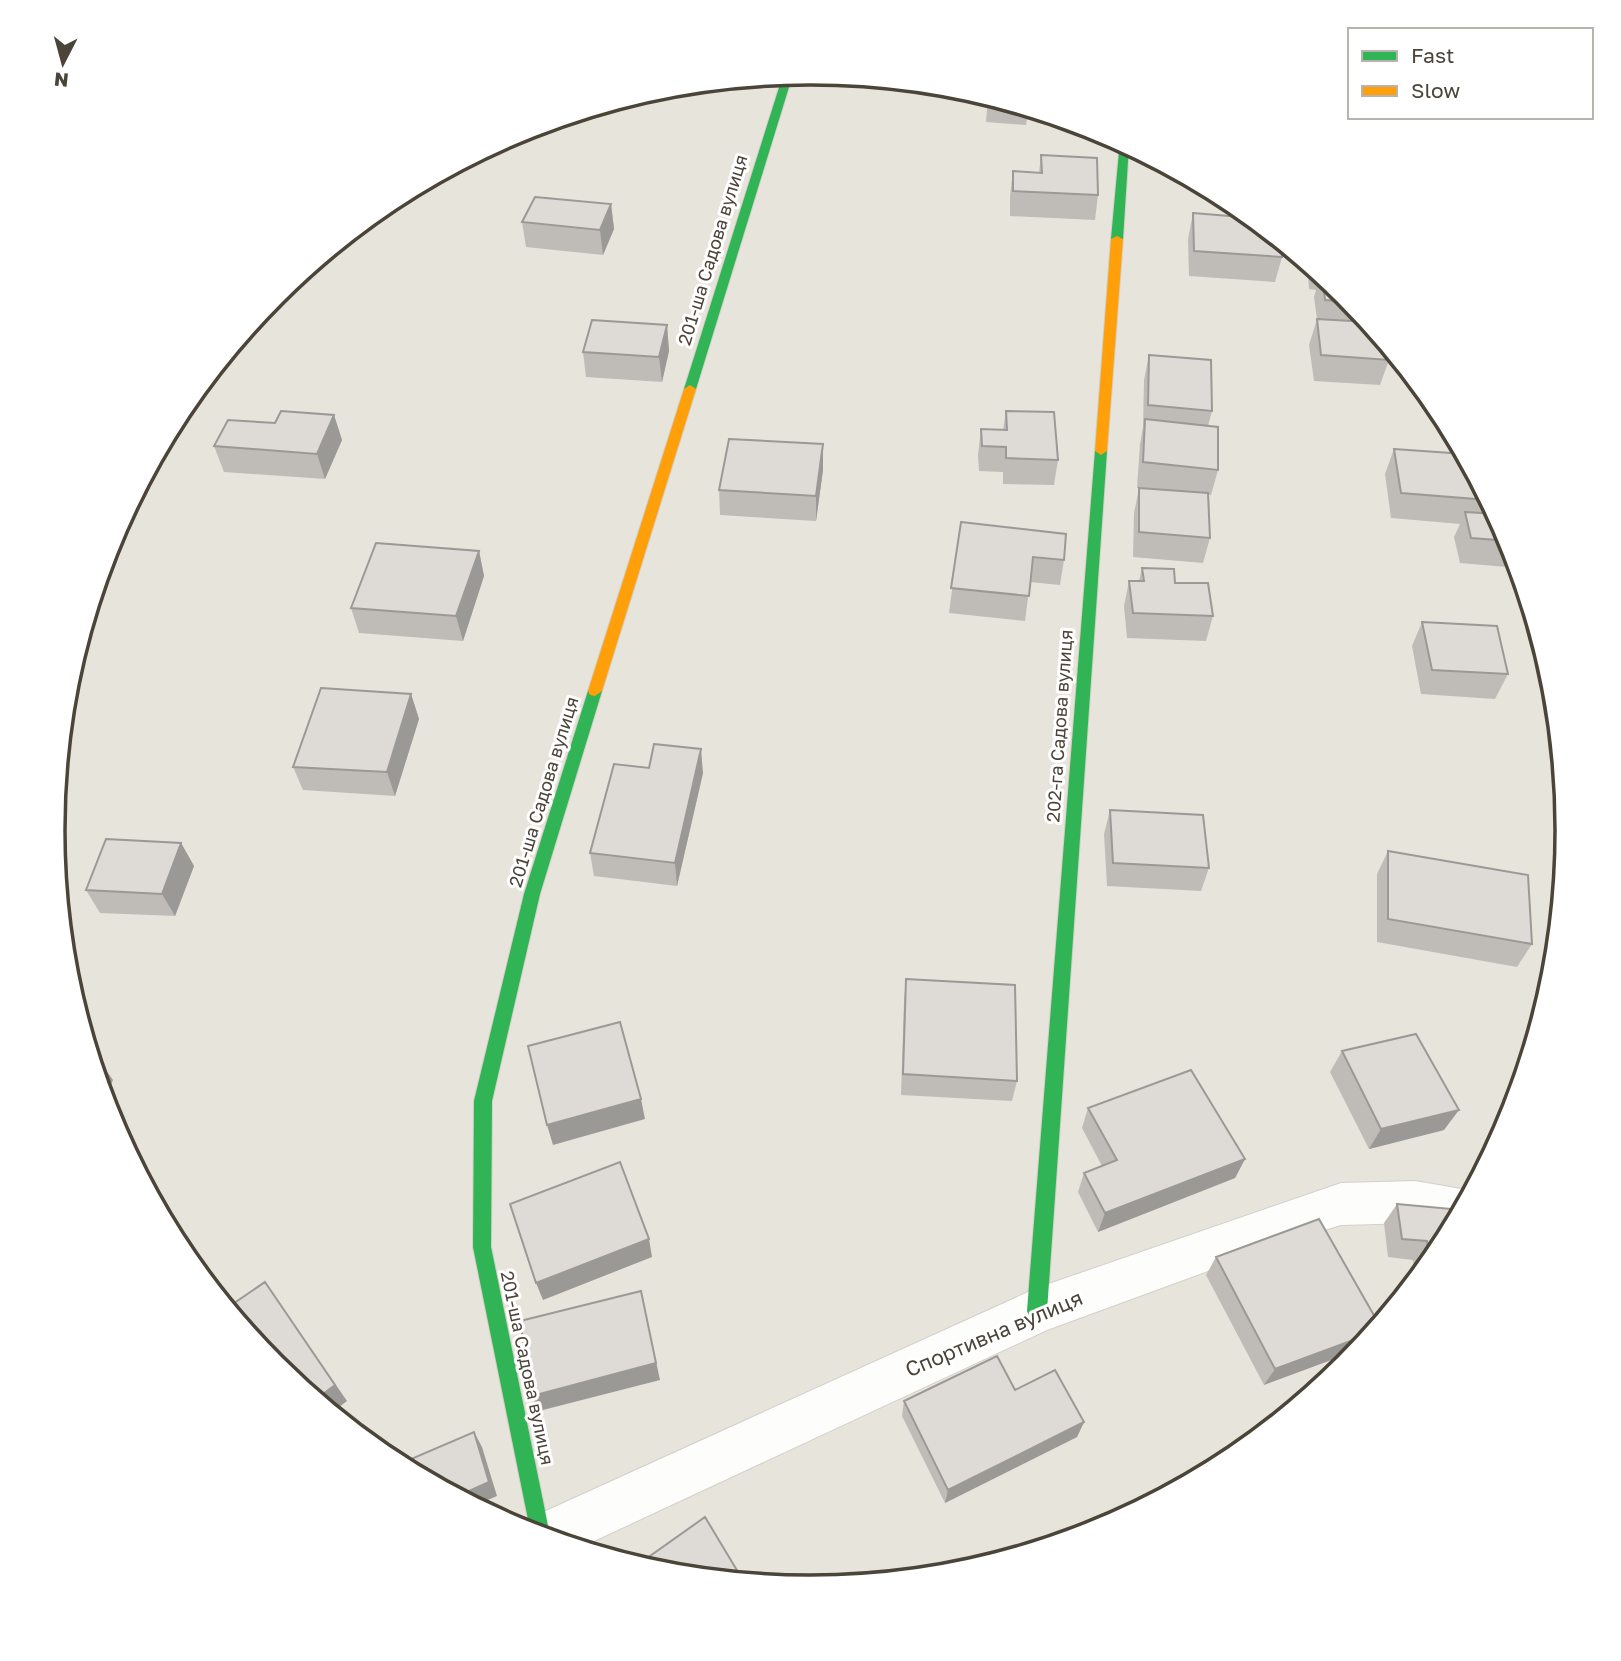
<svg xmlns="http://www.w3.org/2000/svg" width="1621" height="1661" viewBox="0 0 1621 1661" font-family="'Golos Text',sans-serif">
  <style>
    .residential { fill: #e7e4dc }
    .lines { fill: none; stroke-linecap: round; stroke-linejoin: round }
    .street-casing { stroke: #d2d0cb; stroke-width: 2 }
    .fast-casing { stroke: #d3cfc5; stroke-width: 2 }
    .slow-casing { stroke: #d3cfc5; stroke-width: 2 }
    .street { fill: #fdfdfc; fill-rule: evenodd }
    .fast { fill: #30b455; fill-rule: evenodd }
    .slow { fill: #ff9f0a; fill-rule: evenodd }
    .wall { fill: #bfbcb8 }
    .shaded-wall { fill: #9b9996 }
    .building { fill: #dedbd6; stroke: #9b9996; stroke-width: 2 }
    .labels { text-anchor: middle; stroke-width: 6; stroke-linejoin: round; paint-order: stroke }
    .street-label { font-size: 18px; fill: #4b4439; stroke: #fff }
    .near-street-label { font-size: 21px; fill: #4b4439; stroke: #fff }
    .rim { fill: none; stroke: #4b4439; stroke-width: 3.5 }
  </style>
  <rect width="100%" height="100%" fill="#f4f2ee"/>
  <path class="residential" d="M54 831a756 756 0 1 1 1512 0a756 756 0 1 1-1512 0Z"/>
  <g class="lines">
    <g class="street-casing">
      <path id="street" d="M1415,1181L1473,1191L1453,1229L1415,1223L1341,1225L1298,1238L1047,1330L579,1548L521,1531L526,1520L1037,1288L1341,1183Z"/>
    </g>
    <g class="fast-casing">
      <path id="fast" d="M793,74L696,389L690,393L686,392L684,389L783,75Z
        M1120,141L1129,145L1123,239L1117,242L1111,239Z
        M1101,447L1107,451L1047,1311L1044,1318L1037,1320L1030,1318L1027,1311L1095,451Z
        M595,686L602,691L540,894L492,1101L491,1247L551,1540L531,1534L473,1247L474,1101L524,894L588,691Z"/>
    </g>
    <g class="slow-casing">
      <path id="slow" d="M1117,236L1123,239L1107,451L1101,455L1095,451L1111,239Z
        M690,385L696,389L602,691L595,696L590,695L588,691L684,389Z"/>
    </g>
    <use href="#street" class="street"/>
    <use href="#fast" class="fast"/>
    <use href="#slow" class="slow"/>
  </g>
  <path class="wall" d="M988,96L1029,108L1026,125L986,122Z
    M1041,155L1098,195L1095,220L1010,216V196L1013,171L1039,173Z
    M611,204L614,229L603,255L526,247L522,222Z
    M1193,213L1282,257L1275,282L1189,276L1188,239Z
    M1307,263L1347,295L1366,318L1364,322L1389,360L1380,385L1314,381L1309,345L1317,319L1314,297L1316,290L1309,289Z
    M667,325L669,351L662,382L586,377L583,352Z
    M1149,355L1212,411L1208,426L1218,470L1211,495H1209L1210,538L1203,563L1133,557L1134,513L1139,488H1137L1140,444L1143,427L1144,380Z
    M1006,411L1058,460L1054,485L1003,484V472L979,471L978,455L981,429L1003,430Z
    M334,415L342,440L325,479L224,472L214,446L275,423Z
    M1447,422L1464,453L1449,452L1445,429Z
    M1394,449L1489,500L1484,513L1511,541L1518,568L1460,563L1454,537L1460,524L1391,518L1385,474Z
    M823,470L816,521L720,515L719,490Z
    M961,522L1064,560L1060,585L1030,582L1025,621L949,613Z
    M479,551L484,576L463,641L359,633L351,608Z
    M1142,568L1175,583L1213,616L1206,641L1127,638L1124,606L1129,581H1139Z
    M1422,622L1508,674L1495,699L1421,694L1412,646Z
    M411,694L419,719L395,796L303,790L293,767Z
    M649,768L703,773L677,886L594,876L590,853Z
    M1110,810L1209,868L1201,891L1107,886L1104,834Z
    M181,843L194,866L175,916L100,913L86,890Z
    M1388,851L1532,944L1517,967L1377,942V874Z
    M906,979L1017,1081L1012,1101L901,1095L904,1001Z
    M1342,1051L1444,1130L1369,1149L1330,1072Z
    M1088,1108L1245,1159L1235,1178L1098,1232L1078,1192L1084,1173L1102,1166L1082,1128Z
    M1397,1204L1441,1252L1416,1282L1413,1260L1388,1257L1384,1223Z
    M1216,1257L1380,1326L1264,1385L1206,1275Z
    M1015,1390L1084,1422L1077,1437L945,1503L902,1416L904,1401Z"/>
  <path class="shaded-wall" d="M611,204L614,229L603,255L600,230Z
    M667,325L669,351L662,382L659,357Z
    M334,415L342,440L325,479L317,454Z
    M823,444V470L816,521V496Z
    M479,551L484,576L463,641L456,616Z
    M411,694L419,719L395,796L387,772Z
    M701,749L703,773L677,886L675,863Z
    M181,843L194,866L175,916L162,894Z
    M98,1059L113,1080L104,1101L94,1068Z
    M641,1099L645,1119L553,1145L547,1125Z
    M1459,1110L1444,1130L1369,1149L1381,1129Z
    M1245,1159L1235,1178L1098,1232L1105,1213Z
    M649,1239L652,1257L543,1300L536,1283Z
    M265,1282L347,1401L331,1413L315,1400Z
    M641,1291L660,1380L539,1411L532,1396Z
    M1375,1332L1361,1349L1264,1385L1275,1369Z
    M1084,1422L1077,1437L945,1503L948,1490Z
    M474,1432L482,1447L497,1496L474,1506L456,1497Z"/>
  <path class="building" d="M1041,155L1097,158L1098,195L1013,191V171L1042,173Z
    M535,197L611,204L600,230L522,222Z
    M1193,213L1253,218L1281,240L1282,257L1194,251Z
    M1322,274L1347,295L1353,302L1325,300Z
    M1317,319L1369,322L1386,342L1389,360L1321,355Z
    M592,320L667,325L659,357L583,352Z
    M1149,355L1211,360L1212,411L1148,405Z
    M281,411L334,415L317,454L214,446L228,420L275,423Z
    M1006,411L1054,412L1058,460L1006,458V447L982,446L981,429L1007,430Z
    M1145,419L1218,427V470L1143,462Z
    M729,439L823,444L816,496L719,490Z
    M1394,449L1465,454L1489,500L1401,493Z
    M1139,488L1208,493L1210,538L1139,532Z
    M1465,512L1497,514L1511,541L1471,538Z
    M961,522L1066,534L1064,560L1033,557L1029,596L951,588Z
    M376,543L479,551L456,616L351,608Z
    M1142,568L1174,569L1175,583H1208L1213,616L1133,613L1129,581H1144Z
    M1422,622L1497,626L1508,674L1432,670Z
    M321,688L411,694L387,772L293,767Z
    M654,744L701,749L675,863L590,853L614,764L649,768Z
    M1110,810L1203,815L1209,868L1113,863Z
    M106,839L181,843L162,894L86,890Z
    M1388,851L1528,875L1532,944L1388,919Z
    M906,979L1015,985L1017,1081L903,1074Z
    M620,1022L641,1099L547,1125L528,1046Z
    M1416,1034L1459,1110L1381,1129L1342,1051Z
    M91,1058L98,1059L94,1068Z
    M1191,1070L1245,1159L1105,1213L1084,1173L1117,1160L1088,1108Z
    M620,1162L649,1239L536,1283L510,1204Z
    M1397,1204L1463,1210L1441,1252L1430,1264L1427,1241L1402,1239Z
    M1319,1219L1380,1326L1375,1332L1275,1369L1216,1257Z
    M265,1282L335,1385L315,1400L274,1366L227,1308Z
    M641,1291L656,1363L532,1396L520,1321Z
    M997,1356L1015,1390L1055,1370L1084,1422L948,1490L904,1401Z
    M474,1432L489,1482L456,1497L397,1465Z
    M705,1517L744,1582L662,1574L636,1566Z"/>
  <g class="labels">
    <g class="street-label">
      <text transform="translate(713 250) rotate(-73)" y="6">201-ша Садова вулиця</text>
      <text transform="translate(1060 726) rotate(-86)" y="6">202-га Садова вулиця</text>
      <text transform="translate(544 792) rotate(-73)" y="6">201-ша Садова вулиця</text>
      <text transform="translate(527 1368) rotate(78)" y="6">201-ша Садова вулиця</text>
    </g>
    <g class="near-street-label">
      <text transform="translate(994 1334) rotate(-23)" y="7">Спортивна вулиця</text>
    </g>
  </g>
  <path d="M0 0H1621V1661H0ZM65 830a745 745 0 1 1 1490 0a745 745 0 1 1-1490 0Z" fill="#fff" fill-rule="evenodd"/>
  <path class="rim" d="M65 830a745 745 0 1 1 1490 0a745 745 0 1 1-1490 0Z"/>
  <rect x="1348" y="28" width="245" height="91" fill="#ffffff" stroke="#b7b4b0" stroke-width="2"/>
  <rect x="1362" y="51" width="35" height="10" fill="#30b455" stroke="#b7b4b0" stroke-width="2"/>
  <text x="1411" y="63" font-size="21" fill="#4b4439">Fast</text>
  <rect x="1362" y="86" width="35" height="10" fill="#ff9f0a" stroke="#b7b4b0" stroke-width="2"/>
  <text x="1411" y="98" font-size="21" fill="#4b4439">Slow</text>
  <g transform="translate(63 63) rotate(186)" stroke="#ffffff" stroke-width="5" paint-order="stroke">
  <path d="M0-5L12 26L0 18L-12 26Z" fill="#4b4439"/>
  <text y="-10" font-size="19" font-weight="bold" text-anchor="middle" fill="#4b4439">N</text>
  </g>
</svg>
